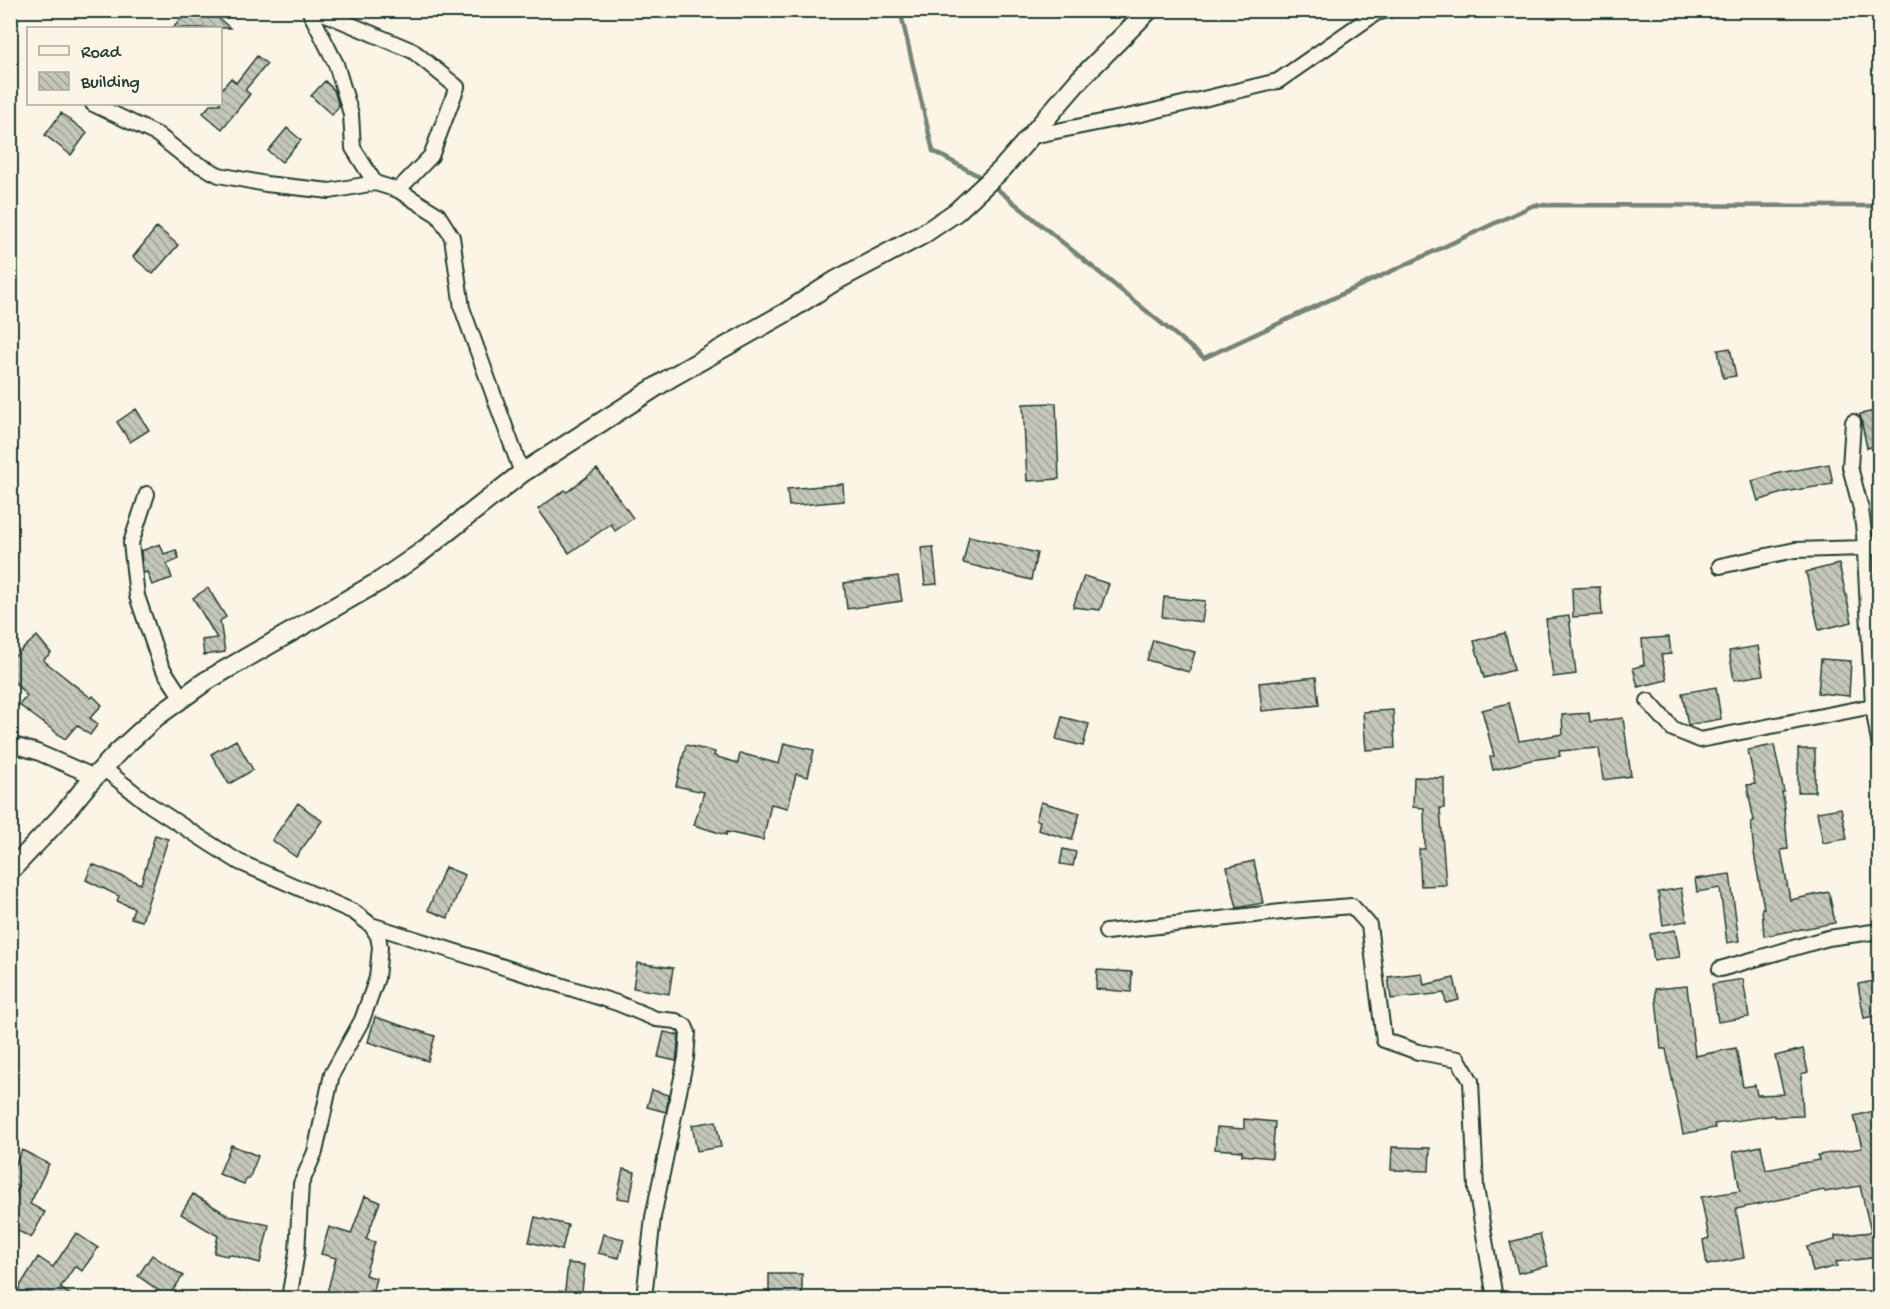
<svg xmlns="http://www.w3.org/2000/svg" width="1890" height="1309" viewBox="0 0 1890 1309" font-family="'Gochi Hand',sans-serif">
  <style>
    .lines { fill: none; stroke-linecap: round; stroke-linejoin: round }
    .stream { stroke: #758479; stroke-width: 4.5 }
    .building { fill: url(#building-back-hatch); stroke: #1f3d34; stroke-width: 1.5 }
    .street-casing { stroke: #1f3d34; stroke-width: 18 }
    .secondary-casing { stroke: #1f3d34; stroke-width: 22 }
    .street { stroke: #fcf5e5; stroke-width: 14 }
    .secondary { stroke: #fcf5e5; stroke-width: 18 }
  </style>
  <defs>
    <pattern id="building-back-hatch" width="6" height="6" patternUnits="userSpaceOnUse" patternTransform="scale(1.5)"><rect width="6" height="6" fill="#c5c7b9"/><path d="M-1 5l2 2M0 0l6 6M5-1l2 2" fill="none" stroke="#9fa397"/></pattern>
  </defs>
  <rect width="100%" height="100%" fill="#fcf5e5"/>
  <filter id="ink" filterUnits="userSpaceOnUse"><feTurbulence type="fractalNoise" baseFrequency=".0167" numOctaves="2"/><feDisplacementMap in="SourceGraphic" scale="12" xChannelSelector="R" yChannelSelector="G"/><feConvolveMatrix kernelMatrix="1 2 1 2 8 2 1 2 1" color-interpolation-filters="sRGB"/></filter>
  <g filter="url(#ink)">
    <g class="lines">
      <path class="stream" d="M900,10L933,151L984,179
        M991,184L1204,358L1534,205L1880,206"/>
    </g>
    <path class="building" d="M189,10H209L230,28H173Z
      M257,56L267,64L245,90L250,94L222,129L203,113L211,104H220V91L231,78L236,83Z
      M325,81L334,90L339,106L332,115L311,96Z
      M61,113L87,133L71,155L45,135Z
      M287,128L301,140L282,162L268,151Z
      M157,227L178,245L153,274L133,257Z
      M1730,348L1736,376L1723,378L1718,350Z
      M1056,403L1059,479L1027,481L1023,404Z
      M136,409L149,430L130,442L117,422Z
      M1880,410V445L1867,448L1860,414Z
      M1829,464L1833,484L1785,492L1758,501L1752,481L1779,473Z
      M597,469L633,518L615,531L611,524L569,553L538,509L565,490L567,492Z
      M843,484L844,501L789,506L787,489Z
      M969,536L1037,553L1031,580L963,563Z
      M160,544L164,554L176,550L179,559L167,564L172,578L152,585L147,572L144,573L143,570L141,551Z
      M933,547L937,584L925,585L921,548Z
      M1839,564L1852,622L1819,630L1806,572Z
      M898,576L902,601L847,609L844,583Z
      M1084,576L1109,584L1100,610L1073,607Z
      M1600,587L1602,615L1573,617L1572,588Z
      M208,588L226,617L220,621L225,652L204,655L202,640L217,638L193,598Z
      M1164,597L1205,601L1202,622L1162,617Z
      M1569,616L1576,674L1553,677L1546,619Z
      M1505,633L1514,670L1484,678L1474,641Z
      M37,636L51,653L43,660L91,698L93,696L102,705L90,718L98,724L90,735L77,725L65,739L19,705L27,696L10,677V660Z
      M1669,637L1671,654L1661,655L1667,680L1638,687L1633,668L1644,665L1642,639Z
      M1153,640L1195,652L1189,672L1147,660Z
      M1758,646L1763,675L1734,680L1729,651Z
      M1821,659L1851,661L1849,696L1818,693Z
      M1316,677L1319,705L1262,711L1259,683Z
      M1716,687L1721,719L1688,725L1682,693Z
      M1509,703L1519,741L1563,734L1562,715L1589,713L1590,722L1623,718L1631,776L1603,780L1599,748L1559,751L1560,756L1531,760L1493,770L1490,757L1494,756L1482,710Z
      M1393,710L1395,748L1366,750L1363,712Z
      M1062,717L1089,724L1083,746L1056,739Z
      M236,740L253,770L229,784L211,754Z
      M784,743L814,750L808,777L796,774L788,808L771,804L763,840L727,832L726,835L694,825L704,792L676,786L686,745L715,752L714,756L738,763L740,753L779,764Z
      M1774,745L1784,792H1782L1785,808H1784L1788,849L1781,850L1790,900L1829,892L1835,923L1764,936L1762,908H1764L1754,853L1751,822L1754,821L1747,785L1755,784L1748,750Z
      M1798,749H1815V792H1798Z
      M1414,777L1444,778V808H1440L1446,885L1421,886L1419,849H1425L1424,808L1413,807Z
      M1041,802L1080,813L1072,840L1038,830L1040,821L1036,820Z
      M298,803L322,821L296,857L272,840Z
      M1841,808L1847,839L1823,843L1817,812Z
      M155,835L168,839L142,921L131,918L134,908L117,901L119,896L86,880L92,864L141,884Z
      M1063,849L1076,852L1073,866L1060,864Z
      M1254,861L1263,903L1237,908L1227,867Z
      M445,867L465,875L448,918L428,910Z
      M1730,874L1739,941L1727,943L1720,888L1697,892L1695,879Z
      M1681,888L1687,921L1663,925L1658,892Z
      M1675,930L1680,957L1654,961L1650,934Z
      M637,963L673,968L669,994L633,988Z
      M1097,970L1132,972L1131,992L1096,989Z
      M1422,973L1424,985L1454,978L1459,1000L1446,1003L1444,993L1391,999L1388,977Z
      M1743,979L1749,1017L1718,1022L1712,984Z
      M1880,980V1015L1864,1018L1858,984Z
      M1687,986L1695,1056L1736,1048L1743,1087L1755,1085L1757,1095L1784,1094L1775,1056L1803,1049L1808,1072L1801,1074L1803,1116L1774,1117V1115L1714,1124L1715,1128L1683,1134L1666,1049H1661L1655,989Z
      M375,1017L435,1036L428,1061L368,1042Z
      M664,1032L679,1035L676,1061L658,1057Z
      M652,1090L669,1095L666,1112L647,1107Z
      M1878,1110L1880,1118V1257L1836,1262L1837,1266L1813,1272L1807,1247L1835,1240V1236L1871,1232L1860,1186L1825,1192L1824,1190L1736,1209L1744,1258L1707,1265L1703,1240L1709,1238L1701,1197L1740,1191L1733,1152L1761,1146L1766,1170L1819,1160L1818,1155L1862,1148L1854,1116Z
      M1244,1119L1275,1122L1272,1158L1242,1155V1151L1215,1149L1217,1127L1244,1129Z
      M716,1121L721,1147L697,1151L692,1125Z
      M231,1145L258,1156L249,1179L247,1178L244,1184L219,1174Z
      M1392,1147L1430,1148L1429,1171L1391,1170Z
      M22,1150L49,1164L30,1204L45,1212L31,1238L10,1226V1202L19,1187L10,1183V1174Z
      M623,1169L635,1172L630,1200L617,1198Z
      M193,1194L229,1216L269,1225L260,1263L228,1254L227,1256L214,1253L218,1236L181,1214Z
      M365,1196L380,1202L366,1239L375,1242L365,1275L376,1278L371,1299H346L327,1293L336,1258L321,1254L329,1227L351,1234Z
      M535,1217L568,1225L562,1250L529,1242Z
      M76,1233L98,1248L82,1271L75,1266L60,1288L77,1299H12L38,1257L53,1267Z
      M603,1234L624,1239L619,1258L598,1253Z
      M1540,1234L1548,1266L1518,1273L1510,1242Z
      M152,1255L183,1276L168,1297L138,1276Z
      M568,1263L585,1265L581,1299H564Z
      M769,1274H802V1298H769Z"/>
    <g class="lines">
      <g class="street-casing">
        <path id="street" d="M309,10L336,64L351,114L353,148L375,183
          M316,10L413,51L457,87L431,156L398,190
          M93,104L158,135L188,159L219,175L266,184L330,191L375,183L398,190L438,215L452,237L462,308L522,473
          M1032,136L1141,114L1278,81L1376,13L1389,10
          M1853,422L1850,467L1861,509L1864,533L1873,706L1880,748
          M147,494L131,543L137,596L161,666L182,698
          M1720,566L1795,550L1865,548L1880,546
          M1648,701L1673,729L1700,740L1873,706
          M10,744L37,752L95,777
          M103,768L150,805L212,845L239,862L354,912L371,925L378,936L380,947L377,978L362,1020L332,1074L315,1152L301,1184L297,1252L289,1298
          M371,925L617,1003L656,1019L676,1021L685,1026L688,1033L686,1058L653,1217L644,1298
          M1106,932L1290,911L1352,906L1369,925L1384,1040L1418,1052L1458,1059L1471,1081L1476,1188L1495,1298
          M1720,969L1828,938L1880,931"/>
      </g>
      <g class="secondary-casing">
        <path id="secondary" d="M10,871L61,817L88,784L118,752L156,717L206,681L380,581L419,554L522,473L670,378L785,313L835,281L922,235L956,212L1002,169L1080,79L1149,10"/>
      </g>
      <use href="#street" class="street"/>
      <use href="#secondary" class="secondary"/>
    </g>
  </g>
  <rect width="1890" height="1309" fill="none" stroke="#fcf5e5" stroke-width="36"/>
  <rect x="18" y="18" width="1854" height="1273" fill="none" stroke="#1f3d34" stroke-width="2" filter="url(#ink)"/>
  <rect x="27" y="27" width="195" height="78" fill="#fcf5e5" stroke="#a4ab9e" stroke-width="1.5"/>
  <rect x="39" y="46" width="30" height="9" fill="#fcf5e5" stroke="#a4ab9e" stroke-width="1.5"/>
  <text x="81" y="57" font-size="18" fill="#1f3d34">Road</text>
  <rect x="39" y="72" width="30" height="18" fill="url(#building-back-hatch)" stroke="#a4ab9e" stroke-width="1.5"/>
  <text x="81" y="87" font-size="18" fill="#1f3d34">Building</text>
</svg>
